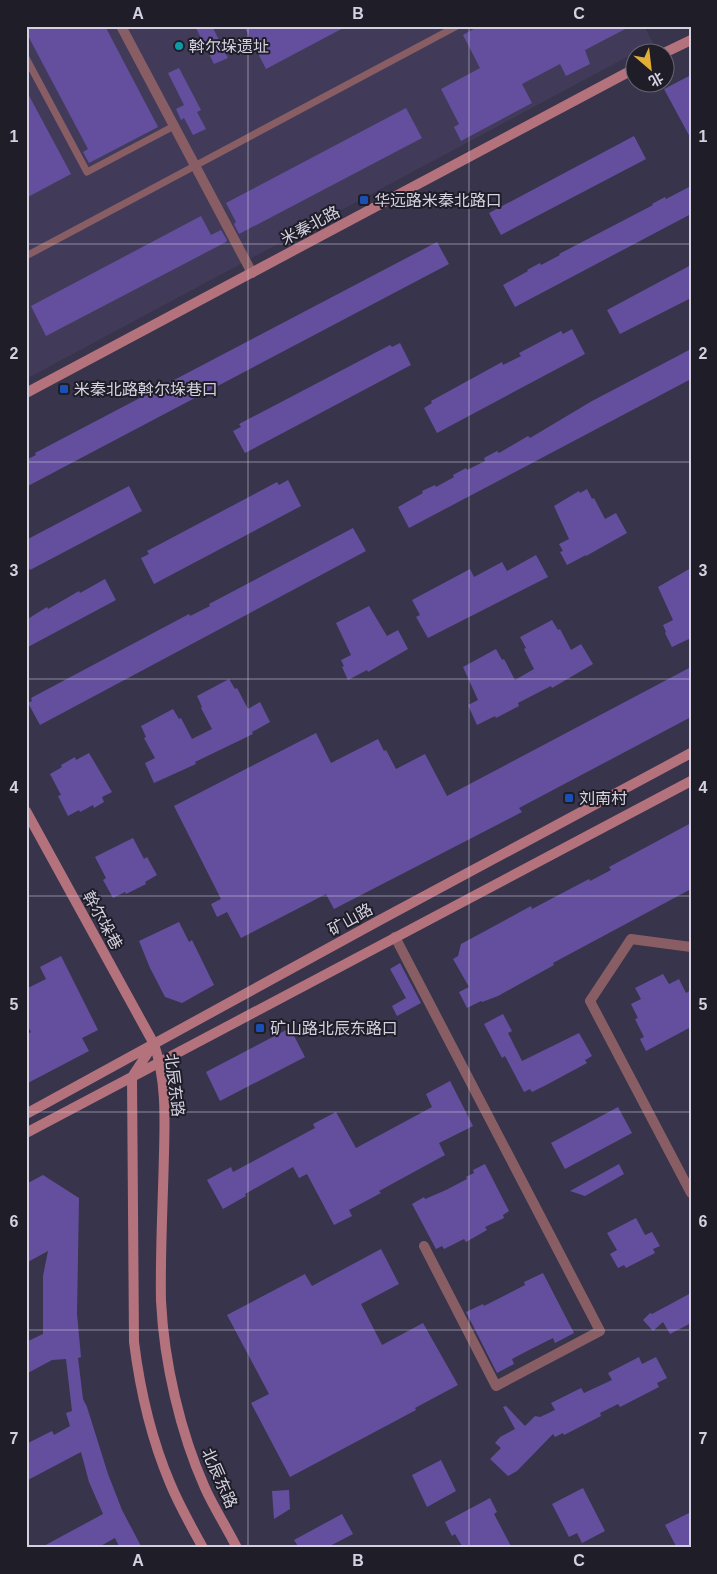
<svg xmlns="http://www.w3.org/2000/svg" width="717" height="1574" viewBox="0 0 717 1574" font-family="Helvetica,'Noto Sans SC',sans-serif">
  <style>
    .built { fill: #413b59 }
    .building { fill: #644f9f }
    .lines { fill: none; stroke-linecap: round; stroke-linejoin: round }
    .lane { stroke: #885e64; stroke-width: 7 }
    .street { stroke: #885e64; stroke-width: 10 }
    .secondary { stroke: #b4727d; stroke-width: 10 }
    .grid { fill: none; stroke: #d4d1e0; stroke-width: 1; stroke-opacity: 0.55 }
    .culture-dot { fill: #0f9aa8; stroke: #1f1d28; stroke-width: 2 }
    .transit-dot { fill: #1a4fb4; stroke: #1f1d28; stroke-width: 2 }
    .labels { text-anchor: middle; stroke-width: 4; stroke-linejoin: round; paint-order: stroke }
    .poi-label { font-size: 16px; fill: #d4d1e0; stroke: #1f1d28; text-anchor: start }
    .street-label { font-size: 16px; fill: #d4d1e0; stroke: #1f1d28 }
    .neatline { fill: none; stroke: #d4d1e0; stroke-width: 2 }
    .grid-label { font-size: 16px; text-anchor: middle; font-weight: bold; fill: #d4d1e0 }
  </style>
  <rect width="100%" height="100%" fill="#38344b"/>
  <path class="built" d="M26,26H644L653,43L26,379Z"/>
  <path class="building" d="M26,26H105L158,127L89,163L83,152L88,149L26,32Z
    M195,26H212L228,58L214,64Z
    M244,26H347L266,69Z
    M479,26H631L585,50L590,64L566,76L560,64L522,84L532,103L461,141L454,127L459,124L441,89L480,68L463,35Z
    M179,68L201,110L197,112L206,129L193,135L184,118L181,120L176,109L184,105L168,73Z
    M691,75V139L664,89Z
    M26,90L71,174L26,198Z
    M406,108L422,138L239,234L234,224L236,222L226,203Z
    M634,136L646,159L501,235L489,213Z
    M691,186V214L515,307L503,285L528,271L527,270L540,263L541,265L560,255L559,254L653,205L652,204L665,197L666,199Z
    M201,216L211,235L221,230L227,240L226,242L46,336L31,306Z
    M437,242L449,264L26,487V460L36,455L35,453Z
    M691,265V298L620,334L607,310Z
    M572,329L585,354L437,433L424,408L432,403L431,401L502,362L503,365L521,356L519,353L561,331L563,334Z
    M400,343L411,365L245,453L233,431L241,427L239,424L390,345L392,347Z
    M691,349V379L409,528L398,507L423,493L422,491L435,485L436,487L454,477L453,475L466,468L467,470L485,461L484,458L497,451L499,453L528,436L530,438L592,401Z
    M288,480L301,506L154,584L141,558L149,554L147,551L277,482L279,485Z
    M129,486L142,511L30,570L26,563V540Z
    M587,489L592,499L594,498L605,519L616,513L627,533L586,556V555L567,565L560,552L563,551L559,544L569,539L554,506L579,491L580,493Z
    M353,528L366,551L40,725L28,703L32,701L31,698L189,614L190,616L210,606L209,604Z
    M536,555L548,577L428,638L416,617L420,615L412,600L470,569L474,577L502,562L507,571Z
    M691,568V638L672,647L665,633L666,632L663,625L673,620L658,587Z
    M105,579L116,600L26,648V620L47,607L48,609L79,591L80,593Z
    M369,606L387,636L398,630L408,649L368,672L367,670L348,680L342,667L344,666L341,660L351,655L336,623Z
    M552,620L558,630L560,629L571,650L581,644L593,664L552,688L551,686L518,703L519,706L496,718L495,716L477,725L468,705L478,700L463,667L496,649L502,660L504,659L515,680L534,669L524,649L526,648L520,637Z
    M691,667V717L519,808L522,812L334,909L326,894L241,938L227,912L217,917L211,904L221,899L174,806L316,733L331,763L378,739L384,751L386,750L396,769L425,754L447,796Z
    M229,679L235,689L237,688L248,709L260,702L270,722L252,732L253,734L195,762L196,764L154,783L145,763L155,758L144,738L146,737L141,726L173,709L179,719L181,718L192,739L212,729L201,708L202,707L197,696Z
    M89,753L112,792L102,797L104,802L94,808L93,805L80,812L79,810L68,816L58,796L61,795L50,774L62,767L61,765L75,757L76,760Z
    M691,823V889L553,963L554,965L498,996L482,1002L481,1001L467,1008L459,992L469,987L453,959L458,956L461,944L531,906L532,909L589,879L590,881L611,870L609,867Z
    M133,838L144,859L147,857L157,875L145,882L146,884L126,894L125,892L113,898L103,880L106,878L95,857Z
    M179,922L189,942L192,940L214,985L182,1003L165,997L150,968L139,941Z
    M61,956L98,1030L82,1038L89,1051L26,1084V1035L31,1032L26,1023V989L46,979L40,967Z
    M400,963L421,1003L397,1016L392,1006L406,998L390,969Z
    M663,974L669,984L679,979L686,993L691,990V1027L646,1051L640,1039L644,1037L635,1019L638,1018L631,1004L641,999L635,988Z
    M503,1014L512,1031L508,1033L522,1061L579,1033L592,1056L585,1060L587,1063L548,1084L532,1092L530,1089L524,1092L505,1056L502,1058L484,1024Z
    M290,1028L305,1057L220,1101L206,1072Z
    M450,1081L473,1126L439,1143L445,1155L379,1191L381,1193L349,1210L352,1216L334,1225L307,1174L299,1178L293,1167L245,1194L246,1196L223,1209L207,1180L231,1167L233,1172L315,1128L313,1124L336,1112L356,1148L432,1107L426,1094Z
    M618,1107L632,1133L565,1169L551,1143Z
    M485,1164L509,1211L503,1215L504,1218L485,1227L487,1230L466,1242L464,1239L444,1249L442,1246L436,1249L412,1204L424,1197L425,1199L446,1190L467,1179L466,1177L474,1173L473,1170Z
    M619,1164L624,1174L585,1196L570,1191Z
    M43,1175L79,1198L77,1314L81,1357L78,1358L83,1399L87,1407L108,1474L122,1510L142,1548H120L115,1538L97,1548H40L103,1514L89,1482L81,1452L26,1481V1444L52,1431L54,1435L70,1426L66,1413L72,1411L66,1359L52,1360L26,1374V1342L43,1334V1276L48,1251L26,1263V1184Z
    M636,1218L645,1235L652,1232L660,1246L653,1249L655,1253L626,1268L624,1265L618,1268L610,1254L617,1250L607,1233Z
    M381,1249L399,1284L361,1304L382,1345L423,1323L458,1385L415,1408L416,1410L290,1477L251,1403L269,1394L227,1315L305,1274L312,1286Z
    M543,1273L574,1333L555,1343L553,1338L531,1349L512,1359L514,1364L497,1373L466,1312L483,1304L484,1306L525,1285L524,1282Z
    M691,1293V1323L670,1334L663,1322L653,1331L643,1320L650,1313L652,1314Z
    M639,1357L642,1364L656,1357L667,1378L657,1383L659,1387L620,1407L618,1404L600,1413L601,1416L564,1435L563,1433L555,1437L553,1434L517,1471L508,1476L490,1459L501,1448L495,1443L500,1437L515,1429L503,1407L506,1406L525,1426L535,1416L540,1417L555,1410L551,1403L581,1388L584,1393L612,1380L608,1373Z
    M441,1460L456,1491L427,1507L412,1475Z
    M583,1488L605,1531L582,1543L577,1533L569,1537L552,1504Z
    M289,1490L290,1509L274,1519L272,1491Z
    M490,1498L497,1512L494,1514L512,1548H463L455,1534L452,1536L445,1522Z
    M691,1512V1548H677L665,1525Z
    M342,1514L353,1534L326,1548H299L294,1540Z"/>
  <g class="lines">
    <path class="lane" d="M26,58L87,172L174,126
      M26,256L457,26"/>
    <path class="street" d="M121,26L252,273
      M395,937L600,1331L496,1386L424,1246
      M691,947L631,939L590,1001L691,1193"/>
    <path class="secondary" d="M664,53L691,40
      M26,393L634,69
      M26,811L154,1044C166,1079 165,1116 164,1153C163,1202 160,1252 161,1301C164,1362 180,1432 205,1488C214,1508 227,1528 237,1548
      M153,1045L132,1077L134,1342C140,1390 151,1438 170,1483C179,1505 191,1526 203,1548
      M26,1114L380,920L691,753
      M26,1133L691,781"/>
  </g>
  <path class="grid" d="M248,26V1548M469,26V1548M26,244H691M26,462H691M26,679H691M26,896H691M26,1112H691M26,1330H691"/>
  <circle class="culture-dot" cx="179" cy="46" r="5"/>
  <g class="transit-dot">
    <rect x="359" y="195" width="10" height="10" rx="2.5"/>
    <rect x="59" y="384" width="10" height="10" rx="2.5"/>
    <rect x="564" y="793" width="10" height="10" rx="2.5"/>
    <rect x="255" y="1023" width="10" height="10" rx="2.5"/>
  </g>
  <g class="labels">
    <g class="poi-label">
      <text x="189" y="52">斡尔垛遗址</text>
      <text x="374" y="206">华远路米秦北路口</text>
      <text x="74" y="395">米秦北路斡尔垛巷口</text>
      <text x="579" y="804">刘南村</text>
      <text x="270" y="1034">矿山路北辰东路口</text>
    </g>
    <g class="street-label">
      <text transform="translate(310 225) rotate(-28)" y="6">米秦北路</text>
      <text transform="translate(350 919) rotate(-29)" y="6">矿山路</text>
      <text transform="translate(103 920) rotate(61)" y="6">幹尔垛巷</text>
      <text transform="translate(175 1085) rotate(83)" y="6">北辰东路</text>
      <text transform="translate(220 1478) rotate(66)" y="6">北辰东路</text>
    </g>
  </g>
  <rect width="717" height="1574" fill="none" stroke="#1f1d28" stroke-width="55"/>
  <g transform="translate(650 68) rotate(152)"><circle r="24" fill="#1f1d28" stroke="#676572"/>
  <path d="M0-4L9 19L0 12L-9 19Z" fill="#e1af34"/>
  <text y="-8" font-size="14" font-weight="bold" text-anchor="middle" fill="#d4d1e0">北</text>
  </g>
  <rect x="28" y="28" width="662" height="1518" class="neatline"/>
  <g class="grid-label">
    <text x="138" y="19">A</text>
    <text x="358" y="19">B</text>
    <text x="579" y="19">C</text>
    <text x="14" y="142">1</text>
    <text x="703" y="142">1</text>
    <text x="14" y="359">2</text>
    <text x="703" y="359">2</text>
    <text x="14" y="576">3</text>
    <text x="703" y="576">3</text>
    <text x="14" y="793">4</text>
    <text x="703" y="793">4</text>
    <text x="14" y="1010">5</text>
    <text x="703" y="1010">5</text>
    <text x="14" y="1227">6</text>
    <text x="703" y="1227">6</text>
    <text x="14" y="1444">7</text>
    <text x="703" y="1444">7</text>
    <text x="138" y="1566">A</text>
    <text x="358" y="1566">B</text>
    <text x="579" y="1566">C</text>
  </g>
</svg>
